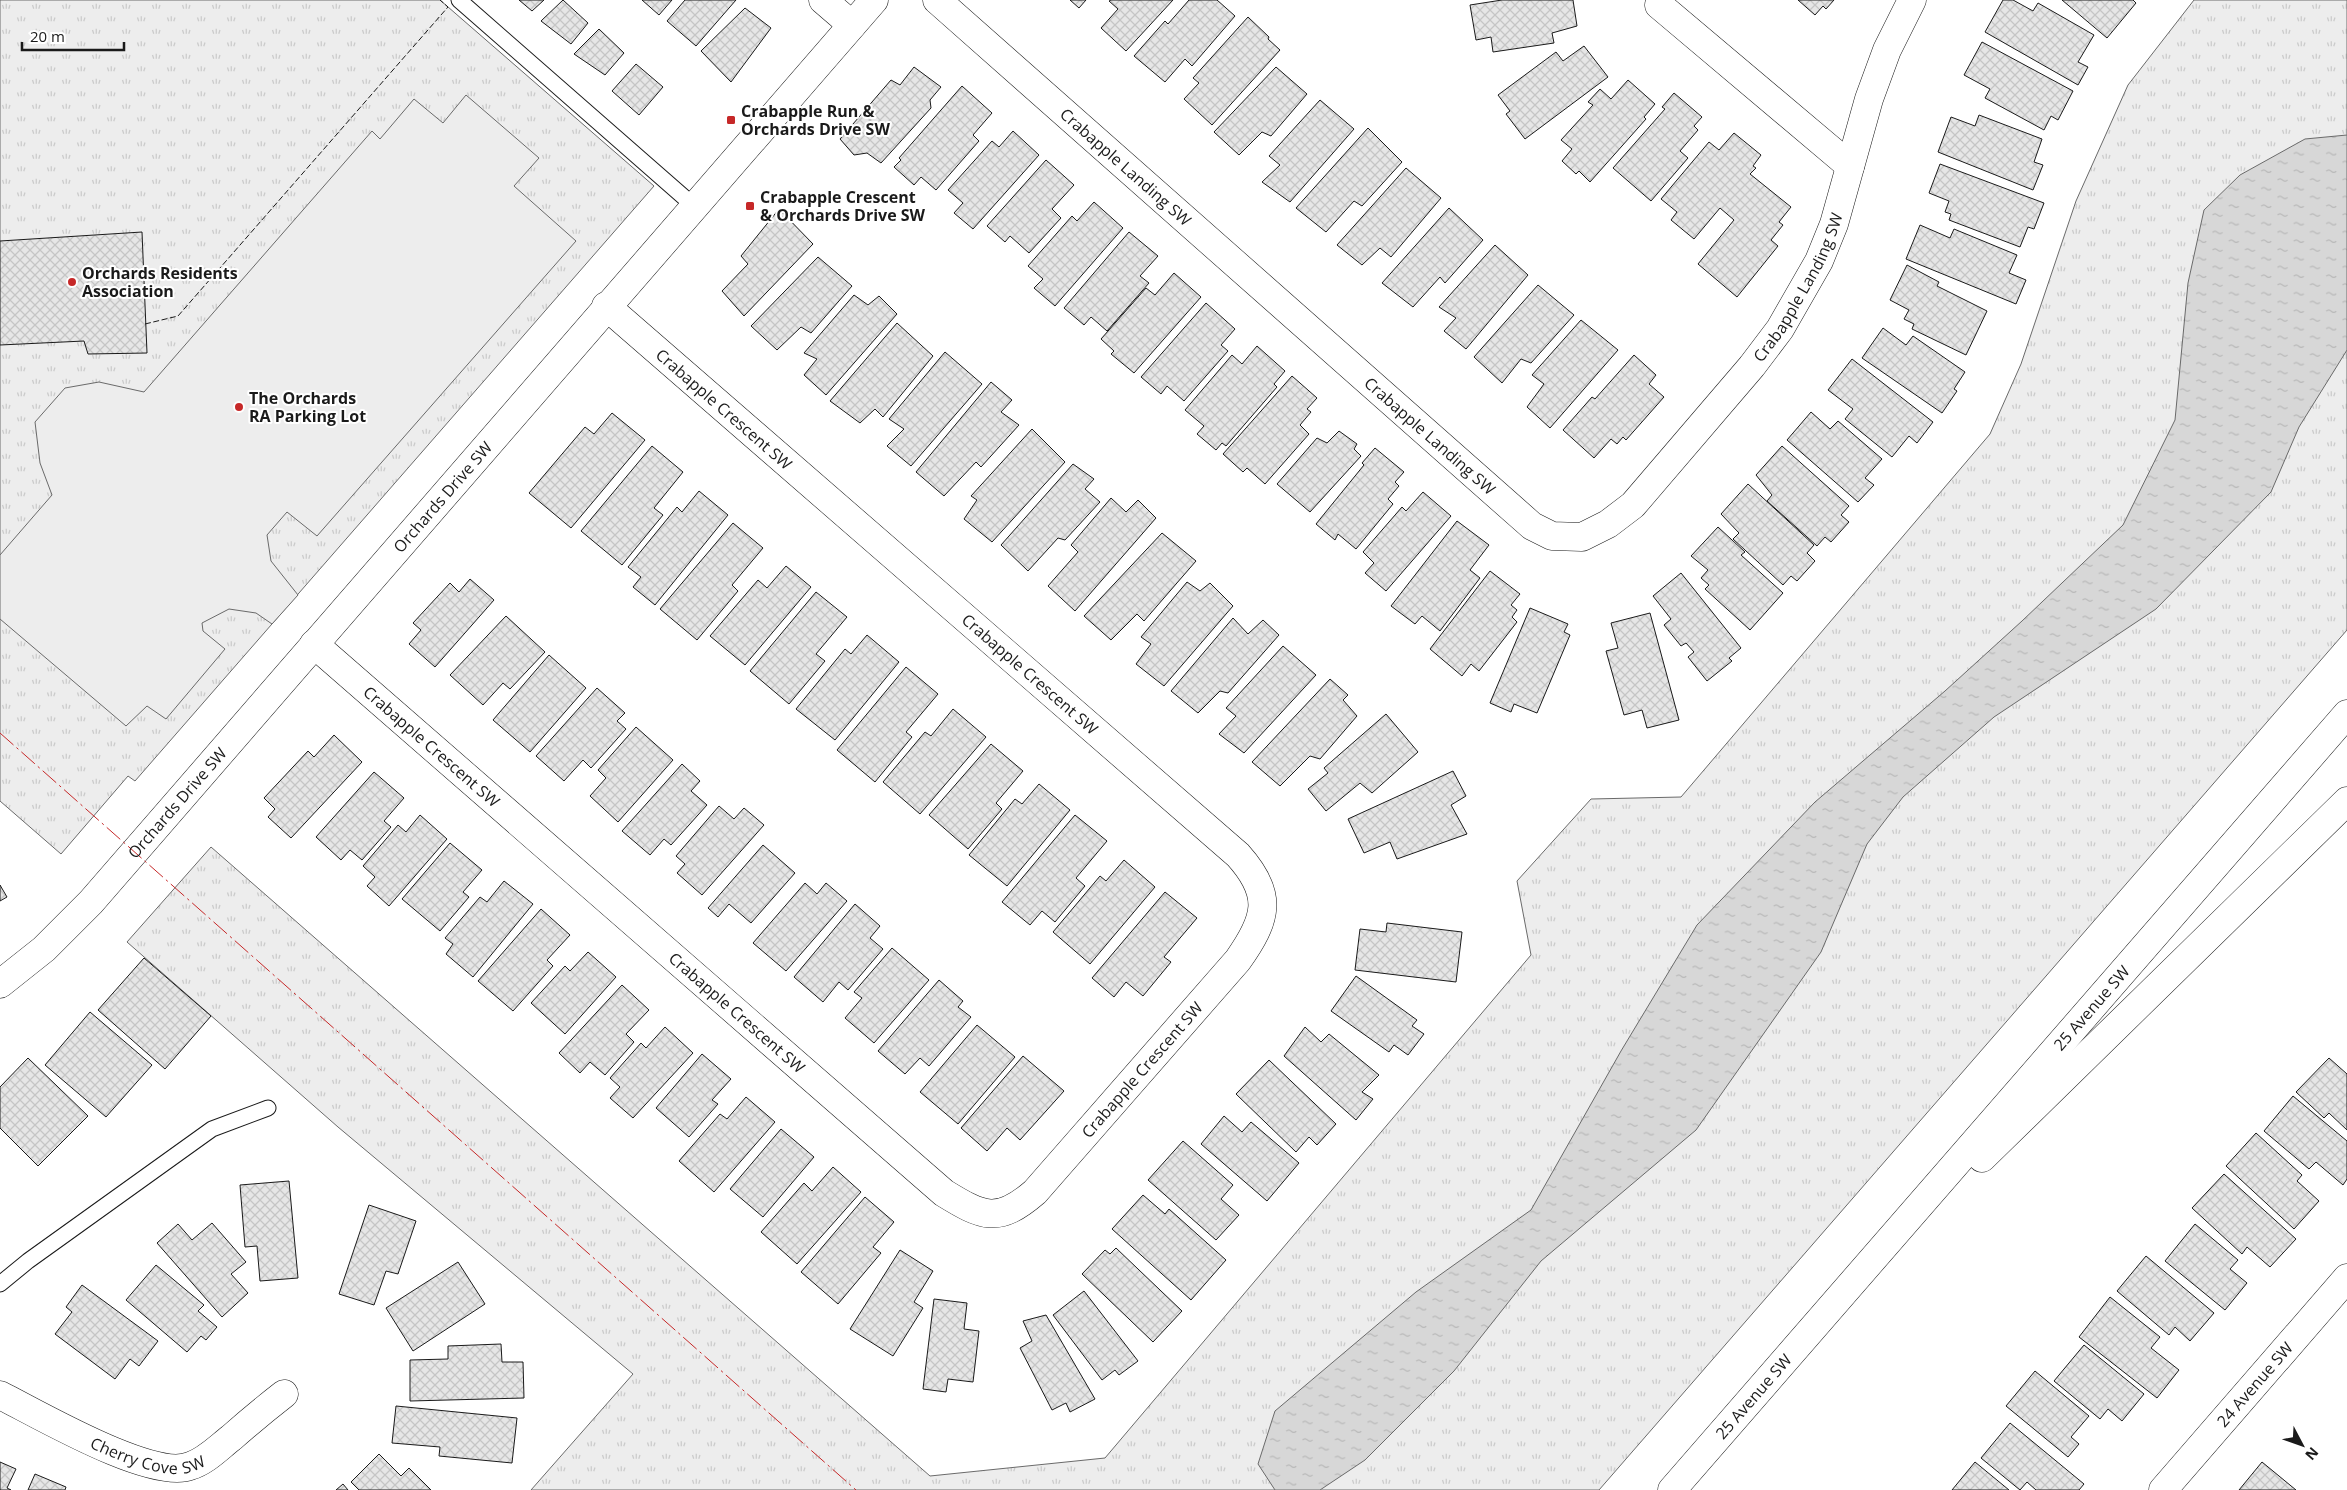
<svg xmlns="http://www.w3.org/2000/svg" width="2347" height="1490" viewBox="0 0 2347 1490" font-family="'Open Sans',sans-serif">
<style>
.park{fill:url(#park-tufts);stroke:#6a6a6a}
.pitch{fill:#ededed;stroke:#6a6a6a}
.water{fill:url(#water-ripples);stroke:#6a6a6a}
.building{fill:url(#building-cross-hatch);stroke:#1a1a1a}
.lines{fill:none;stroke-linecap:round;stroke-linejoin:round}
.service-casing{stroke:#1a1a1a;stroke-width:17}
.minor-casing{stroke:#1a1a1a;stroke-width:29}
.tertiary-casing{stroke:#1a1a1a;stroke-width:29}
.secondary-casing{stroke:#1a1a1a;stroke-width:29}
.service{stroke:#fff;stroke-width:15}
.minor{stroke:#fff;stroke-width:28}
.tertiary{stroke:#fff;stroke-width:28}
.secondary{stroke:#fff;stroke-width:28}
.fence{stroke:#1a1a1a;stroke-width:1;stroke-dasharray:6 2.5;stroke-linecap:butt}
.power{stroke:#c62828;stroke-width:1;stroke-dasharray:18 4 2.5 4;stroke-linecap:butt}
.poi-dot{fill:#c62828;stroke:#fff;stroke-width:2}
.labels{text-anchor:middle;stroke-width:4;stroke-linejoin:round;paint-order:stroke}
.poi-label{font-size:16px;font-weight:bold;fill:#1a1a1a;stroke:#fff;text-anchor:start}
.street-label{font-size:16px;fill:#1a1a1a;stroke:#fff}
</style>
<defs>
<pattern id="park-tufts" width="24" height="20" patternUnits="userSpaceOnUse" patternTransform="scale(1.25)"><rect width="24" height="20" fill="#ededed"/><path d="M3 7l-1-3M5 7V3M7 7l1-3M15 17l-1-3M17 17v-4M19 17l1-3" fill="none" stroke="#cbcbcb"/></pattern>
<pattern id="water-ripples" width="26" height="14" patternUnits="userSpaceOnUse" patternTransform="scale(1.25)"><rect width="26" height="14" fill="#d7d7d7"/><path d="M2 4q2-2 4 0t4 0M15 11q2-2 4 0t4 0" fill="none" stroke="#b8b8b8"/></pattern>
<pattern id="building-cross-hatch" width="8" height="8" patternUnits="userSpaceOnUse" patternTransform="scale(1.25)"><rect width="8" height="8" fill="#e6e6e6"/><path d="M0 0l8 8M0 8l8-8" fill="none" stroke="#c5c5c5"/></pattern>
</defs>
<rect width="100%" height="100%" fill="#fff"/>
<path class="park" d="M0,0H440L654,186L135,781L128,776L61,854L0,801Z
M2194,0H2347V630L1599,1490H531L633,1374L338,1127L127,942L211,847L930,1476L1105,1458L1531,955L1517,881L1591,799L1681,797L1990,434L2021,364L2076,201L2128,85Z"/>
<path class="pitch" d="M466,95L539,158L514,186L576,241L317,536L287,512L267,535L271,561L298,595L272,624L256,613L229,609L202,623L203,631L225,649L166,719L147,706L126,726L0,619V555L52,495L40,463L35,422L65,388L99,382L144,392L372,131L380,139L414,99L443,123Z"/>
<path class="water" d="M2347,135V350L2299,427L2271,492L2156,609L1994,717L1903,797L1867,844L1821,952L1696,1130L1541,1261L1454,1371L1365,1460L1320,1490H1275L1258,1464L1275,1411L1416,1292L1531,1210L1621,1051L1697,925L1815,802L1945,691L2022,621L2123,525L2175,420L2188,283L2204,210L2240,175L2305,139Z"/>
<path class="building" d="M519,0H544L532,11Z
M563,0L588,23L571,44L541,21Z
M642,0H672L659,15Z
M685,0H736L696,46L667,21Z
M1070,0H1086L1079,8Z
M1111,0H1173L1126,51L1101,28L1118,9L1109,1Z
M1189,0H1217L1235,16L1192,66L1185,59L1165,82L1134,56L1165,21L1168,24Z
M1502,0H1573L1577,26L1552,33L1554,43L1493,52L1491,37L1476,40L1470,5Z
M1798,0H1834L1826,9L1823,6L1815,15Z
M2003,0H2013L2033,11L2038,3L2094,35L2078,62L2088,67L2078,85L1985,32Z
M2062,0H2133L2136,3L2107,38Z
M745,8L771,28L731,82L701,51Z
M1248,17L1269,37L1268,39L1280,50L1212,125L1184,99L1199,83L1193,78Z
M599,29L624,53L605,75L574,54Z
M1982,42L2073,91L2058,120L2051,116L2044,130L1985,98L1990,89L1964,75Z
M1584,46L1608,77L1525,139L1506,114L1510,111L1498,95L1556,52L1563,61Z
M636,64L663,87L639,115L612,91Z
M914,67L941,87L930,100L931,108L881,163L867,153L854,155L840,139L891,80L900,85Z
M1276,67L1307,94L1271,136L1262,132L1239,155L1214,132Z
M1628,80L1655,104L1644,117L1646,119L1590,182L1579,171L1576,174L1562,161L1572,149L1561,140L1593,105L1588,102L1600,89L1611,99Z
M962,86L992,113L973,135L979,141L936,190L921,177L914,185L894,167L901,160L899,158Z
M1674,93L1702,117L1694,126L1698,130L1680,151L1688,158L1651,201L1613,168L1665,109L1662,107Z
M1320,100L1354,129L1290,202L1262,182L1280,165L1269,156Z
M1979,115L2042,139L2034,162L2043,165L2033,190L1938,152L1951,117L1975,126Z
M1368,128L1402,162L1362,206L1354,201L1326,232L1296,208Z
M1013,131L1039,155L973,229L954,213L963,203L948,190L992,141L999,147Z
M1734,133L1761,155L1753,166L1756,168L1750,174L1791,207L1779,222L1783,225L1771,240L1778,246L1737,297L1698,264L1734,220L1720,208L1694,239L1671,220L1677,212L1661,199L1709,142L1719,150Z
M1046,160L1074,185L1052,209L1061,218L1029,253L1010,236L1005,242L987,226Z
M1940,164L2044,203L2034,229L2028,227L2020,247L1949,220L1951,214L1945,212L1949,201L1929,193Z
M1406,168L1441,198L1391,257L1380,248L1362,265L1337,245Z
M1094,202L1123,228L1055,306L1034,288L1043,279L1028,266L1072,216L1077,221Z
M1449,208L1483,240L1445,283L1440,277L1413,307L1382,283Z
M779,209L813,244L744,316L722,291L748,264L741,256Z
M1920,225L1950,238L1954,229L2017,255L2009,273L2026,280L2016,304L1906,259Z
M142,232L147,353L88,354L84,341L0,345V241Z
M1129,232L1158,256L1140,276L1149,283L1107,331L1091,317L1084,325L1064,308Z
M1495,245L1528,275L1466,349L1444,331L1456,318L1439,307Z
M818,257L852,286L811,333L801,327L777,350L751,326Z
M1907,265L1939,282L1937,286L1987,311L1966,355L1912,329L1914,324L1904,319L1909,310L1890,300Z
M1174,273L1201,297L1134,373L1111,354L1114,351L1101,339L1146,288L1155,295Z
M1538,285L1574,315L1531,363L1521,359L1502,383L1474,357Z
M854,295L868,305L879,296L897,314L826,395L804,375L817,359L804,353Z
M1206,303L1235,329L1221,345L1228,351L1184,401L1167,386L1161,394L1141,377Z
M1581,320L1618,350L1550,428L1527,407L1544,384L1532,375Z
M897,323L933,356L883,417L875,409L860,423L830,401Z
M1883,328L1906,345L1913,336L1965,372L1954,389L1957,391L1942,413L1862,358Z
M1257,346L1285,371L1274,384L1277,387L1226,446L1222,443L1216,450L1197,434L1204,426L1185,410L1232,355L1242,364Z
M945,352L982,384L911,466L887,446L904,429L889,419Z
M1634,355L1656,375L1649,384L1664,397L1626,440L1623,437L1617,444L1611,439L1594,458L1563,430L1592,397L1595,399Z
M1852,359L1933,422L1917,443L1909,436L1892,457L1845,419L1853,409L1828,390Z
M1292,376L1317,398L1307,409L1311,412L1300,425L1309,434L1265,484L1247,468L1243,472L1223,454Z
M991,382L1012,400L1001,412L1019,425L981,467L976,462L944,496L916,472Z
M1811,412L1830,429L1838,421L1882,459L1865,478L1874,485L1858,502L1787,440Z
M612,413L645,440L571,528L529,493L585,427L594,434Z
M1032,429L1065,462L992,542L964,519L977,500L971,496Z
M1339,431L1357,444L1354,449L1361,456L1310,512L1277,484L1317,438L1327,443Z
M652,446L683,472L654,508L663,515L622,565L581,531Z
M1782,446L1849,506L1841,515L1849,522L1831,542L1825,537L1817,546L1767,501L1772,495L1756,475Z
M1375,448L1404,472L1395,482L1399,486L1388,499L1393,504L1356,549L1338,534L1335,540L1316,524L1364,465L1362,463Z
M1073,464L1094,479L1085,489L1100,502L1065,540L1058,538L1028,571L1001,545Z
M1748,484L1814,545L1807,553L1815,561L1797,581L1791,576L1783,585L1733,539L1739,533L1721,514Z
M699,491L728,515L655,605L633,587L641,577L628,567L677,507L682,512Z
M1423,492L1451,516L1386,591L1365,573L1374,563L1363,552L1402,507L1406,511Z
M1111,498L1126,512L1138,500L1156,518L1075,611L1048,586L1078,552L1071,545Z
M1457,521L1489,545L1470,570L1480,578L1440,631L1422,616L1415,624L1391,606Z
M733,523L763,548L732,585L738,591L697,640L660,609Z
M1718,527L1745,552L1741,555L1783,593L1750,630L1705,589L1709,585L1701,578L1708,570L1691,556Z
M1162,533L1196,561L1144,621L1137,614L1111,640L1084,616Z
M786,566L811,587L745,665L710,636L758,580L767,588Z
M1490,571L1520,594L1511,605L1517,610L1512,617L1517,622L1479,671L1471,664L1462,676L1430,649Z
M1681,573L1741,648L1729,658L1732,661L1707,681L1688,657L1694,652L1686,643L1681,646L1664,625L1671,619L1653,596Z
M470,579L494,600L435,667L409,644L421,630L413,623L450,583L459,592Z
M1187,582L1200,591L1210,583L1233,606L1164,686L1136,664L1151,644L1141,637Z
M816,592L847,617L816,654L825,661L789,704L750,671Z
M1530,608L1568,624L1564,632L1570,635L1537,713L1514,704L1511,712L1490,703Z
M1650,613L1679,720L1647,728L1642,710L1624,715L1606,651L1618,648L1611,623Z
M506,616L545,652L510,689L503,683L483,705L450,675Z
M1233,618L1248,634L1263,620L1279,635L1228,693L1220,691L1198,713L1171,691Z
M867,635L899,662L835,740L796,709L845,649L851,654Z
M1283,646L1316,675L1244,753L1219,734L1236,716L1226,708Z
M549,655L586,688L530,752L493,720Z
M906,667L938,694L906,732L912,737L875,782L837,750Z
M1330,679L1348,695L1343,700L1357,716L1320,759L1310,756L1280,786L1252,762Z
M597,688L625,713L617,721L626,729L591,768L583,760L564,781L536,756Z
M953,709L986,737L920,814L883,782L925,732L931,736Z
M1386,714L1418,752L1372,793L1360,783L1326,811L1308,789L1328,773L1324,768Z
M636,727L673,760L618,822L590,796L606,778L598,770Z
M334,735L362,762L291,838L268,817L275,809L264,798L308,751L314,757Z
M991,744L1023,771L996,803L1002,809L968,849L929,815Z
M682,764L700,781L691,791L707,805L671,845L664,839L650,855L622,831Z
M1453,771L1466,796L1451,805L1467,834L1397,859L1390,842L1364,853L1348,819Z
M374,772L404,798L384,821L391,827L362,860L350,850L341,860L316,837Z
M1039,784L1070,810L1007,886L969,855L1015,799L1022,804Z
M719,806L734,819L744,808L764,825L702,895L677,873L685,864L676,856Z
M420,815L447,839L389,906L367,886L375,877L363,866L398,825L406,832Z
M1075,815L1107,841L1076,878L1085,886L1055,922L1042,911L1030,925L1002,902Z
M450,843L482,870L463,892L469,897L440,931L402,899Z
M763,845L795,873L751,923L729,904L718,917L708,908Z
M1124,860L1155,887L1090,964L1053,932L1100,876L1106,881Z
M504,881L533,904L473,977L446,954L453,944L445,938L480,897L487,902Z
M805,883L817,894L826,883L847,901L786,971L753,943Z
M0,885L7,897L0,901Z
M1165,892L1197,918L1164,957L1171,962L1143,996L1126,982L1114,997L1092,978Z
M855,904L880,926L870,938L883,949L848,990L839,982L823,1002L794,977Z
M541,909L570,935L547,960L553,966L513,1011L478,981Z
M1387,923L1462,932L1456,982L1355,970L1360,929L1386,932Z
M892,948L929,980L874,1043L845,1018L862,998L854,992Z
M588,952L616,977L565,1034L531,1003L565,966L570,971Z
M144,958L211,1016L165,1069L98,1010Z
M1356,976L1417,1020L1412,1026L1424,1034L1408,1055L1394,1045L1389,1052L1331,1011Z
M939,980L963,1001L958,1007L971,1017L929,1066L920,1058L905,1074L878,1051Z
M622,985L649,1010L626,1034L634,1042L605,1075L590,1062L580,1073L559,1053Z
M90,1012L152,1065L106,1117L45,1065Z
M977,1025L1015,1057L958,1124L920,1092Z
M665,1027L693,1053L633,1118L610,1098L620,1087L610,1078L641,1043L646,1048Z
M1305,1027L1321,1042L1329,1034L1379,1075L1362,1092L1373,1099L1356,1120L1284,1056Z
M702,1054L731,1079L712,1100L718,1104L689,1137L656,1108Z
M1023,1056L1064,1091L1020,1140L1007,1128L987,1151L961,1128Z
M28,1058L88,1116L38,1166L0,1128V1087Z
M2329,1058L2347,1074V1130L2329,1113L2324,1118L2296,1092Z
M1269,1060L1336,1124L1317,1145L1309,1137L1296,1152L1236,1094Z
M2293,1096L2347,1141V1179L2343,1185L2316,1162L2309,1169L2264,1131Z
M746,1097L775,1122L714,1192L679,1161L720,1114L727,1119Z
M1224,1116L1242,1132L1251,1122L1299,1163L1267,1201L1201,1144Z
M781,1129L814,1157L763,1217L730,1189Z
M2256,1133L2302,1175L2297,1181L2319,1201L2294,1229L2226,1166Z
M1183,1141L1233,1185L1221,1199L1239,1215L1216,1240L1148,1180Z
M833,1167L861,1192L797,1264L761,1232L804,1183L812,1191Z
M2224,1174L2296,1239L2270,1267L2247,1247L2242,1254L2192,1208Z
M289,1181L298,1278L260,1281L257,1246L245,1247L240,1185Z
M1143,1195L1165,1214L1169,1209L1226,1260L1191,1300L1112,1229Z
M865,1197L894,1222L873,1247L881,1253L838,1304L801,1272Z
M369,1205L416,1221L398,1274L386,1271L374,1305L339,1294Z
M212,1223L246,1262L231,1274L248,1293L222,1317L157,1243L178,1224L192,1240Z
M2195,1224L2238,1260L2230,1269L2247,1283L2225,1310L2165,1261Z
M1116,1248L1182,1311L1153,1342L1082,1274L1105,1250L1110,1254Z
M900,1250L933,1271L914,1302L923,1308L893,1356L850,1329Z
M2146,1256L2214,1313L2190,1341L2175,1327L2169,1335L2117,1291Z
M458,1262L485,1304L413,1351L386,1308Z
M156,1265L204,1305L198,1311L217,1327L206,1340L201,1336L187,1352L126,1300Z
M82,1285L158,1341L139,1366L130,1359L115,1379L55,1334L72,1312L66,1307Z
M1084,1291L1138,1361L1119,1375L1115,1370L1102,1380L1053,1315Z
M2110,1297L2160,1337L2151,1348L2179,1370L2157,1398L2079,1337Z
M934,1299L967,1303L964,1329L979,1331L973,1382L948,1379L946,1392L923,1389Z
M1046,1315L1095,1399L1070,1412L1066,1403L1052,1410L1020,1348L1032,1341L1023,1321Z
M501,1344L502,1362H523L524,1398L410,1401V1360L448,1359V1346Z
M2084,1345L2144,1394L2122,1421L2108,1409L2100,1419L2054,1381Z
M2035,1371L2089,1416L2071,1437L2079,1444L2068,1457L2006,1406Z
M396,1406L517,1418L512,1463L439,1456L440,1447L392,1443Z
M2010,1423L2084,1484L2079,1490H2036L2027,1482L2020,1490L1981,1458Z
M379,1454L401,1476L409,1468L431,1490H359L351,1482Z
M0,1462L16,1469L7,1488L11,1490H0Z
M1975,1462L2009,1490H1952Z
M2262,1462L2296,1490H2239Z
M35,1474L66,1487L65,1490H28Z
M343,1484L348,1490H336Z"/>
<g class="lines">
<defs>
<path id="service" d="M459,0L694,206
M0,1284L28,1261L212,1129L268,1108"/>
<g id="minor">
<path d="M823,0L852,25"/>
<path id="s1" d="M937,0L1532,526L1552,536L1582,537L1608,524L1633,505L1752,366L1780,329L1819,261L1834,224L1869,99L1887,50L1912,0"/>
<path d="M1659,5L1850,166"/>
<path id="s2" d="M314,644L944,1193C983,1217 998,1224 1035,1192L1238,960C1267,919 1274,895 1238,855L606,306"/>
<path id="s3" d="M0,1395C38,1414 152,1481 190,1466C206,1461 218,1448 231,1438C248,1423 266,1408 284,1394"/>
<path id="s4" d="M2163,1490L2347,1278"/>
</g>
<g id="tertiary">
<path id="s5" d="M0,984L44,949L91,902L874,0"/>
</g>
<g id="secondary">
<path d="M1982,1158L2347,801"/>
<path id="s6" d="M1672,1490L2347,714"/>
</g>
</defs>
<use href="#service" class="service-casing"/>
<use href="#minor" class="minor-casing"/>
<use href="#tertiary" class="tertiary-casing"/>
<use href="#secondary" class="secondary-casing"/>
<use href="#service" class="service"/>
<use href="#minor" class="minor"/>
<use href="#tertiary" class="tertiary"/>
<use href="#secondary" class="secondary"/>
<path class="fence" d="M145,324L178,316L448,7L440,0"/>
<path class="power" d="M0,733L856,1490"/>
</g>
<g class="poi-dot">
<rect x="726" y="115" width="10" height="10" rx="2.5"/>
<rect x="745" y="201" width="10" height="10" rx="2.5"/>
<circle cx="72" cy="282" r="5"/>
<circle cx="239" cy="407" r="5"/>
</g>
<g class="labels">
<g class="poi-label">
<text x="741" y="117">Crabapple Run &amp;<tspan x="741" dy="18">Orchards Drive SW</tspan></text>
<text x="760" y="203">Crabapple Crescent<tspan x="760" dy="18">&amp; Orchards Drive SW</tspan></text>
<text x="82" y="279">Orchards Residents<tspan x="82" dy="18">Association</tspan></text>
<text x="249" y="404">The Orchards<tspan x="249" dy="18">RA Parking Lot</tspan></text>
</g>
<g class="street-label">
<text dy="6" stroke="none"><textPath href="#s1" startOffset="252">Crabapple Landing SW</textPath></text>
<text dy="6" stroke="none"><textPath href="#s1" startOffset="1182">Crabapple Landing SW</textPath></text>
<text transform="translate(724 409) rotate(41)" y="6">Crabapple Crescent SW</text>
<text dy="6" stroke="none"><textPath href="#s1" startOffset="658">Crabapple Landing SW</textPath></text>
<text dy="6" stroke="none"><textPath href="#s5" startOffset="659">Orchards Drive SW</textPath></text>
<text transform="translate(1030 674) rotate(41)" y="6">Crabapple Crescent SW</text>
<text dy="6" stroke="none"><textPath href="#s2" startOffset="156">Crabapple Crescent SW</textPath></text>
<text dy="6" stroke="none"><textPath href="#s5" startOffset="254">Orchards Drive SW</textPath></text>
<text dy="6" stroke="none"><textPath href="#s6" startOffset="639">25 Avenue SW</textPath></text>
<text dy="6" stroke="none"><textPath href="#s2" startOffset="561">Crabapple Crescent SW</textPath></text>
<text dy="6" stroke="none"><textPath href="#s2" startOffset="1100">Crabapple Crescent SW</textPath></text>
<text dy="6" stroke="none"><textPath href="#s4" startOffset="140">24 Avenue SW</textPath></text>
<text dy="6" stroke="none"><textPath href="#s6" startOffset="124">25 Avenue SW</textPath></text>
<text dy="6" stroke="none"><textPath href="#s3" startOffset="162">Cherry Cove SW</textPath></text>
</g>
</g>
<g transform="translate(2302 1445) rotate(131)" stroke="#ffffff" stroke-width="4" paint-order="stroke">
<path d="M0-4L9 19L0 12L-9 19Z" fill="#1a1a1a"/>
<text y="-8" font-size="14" font-weight="bold" text-anchor="middle" fill="#1a1a1a">N</text>
</g>
<path d="M22 42v8h102v-8" fill="none" stroke="#1a1a1a" stroke-width="2.5"/>
<text x="30" y="42" font-size="15" fill="#1a1a1a" stroke="#ffffff" stroke-width="4" paint-order="stroke">20 m</text>
</svg>
